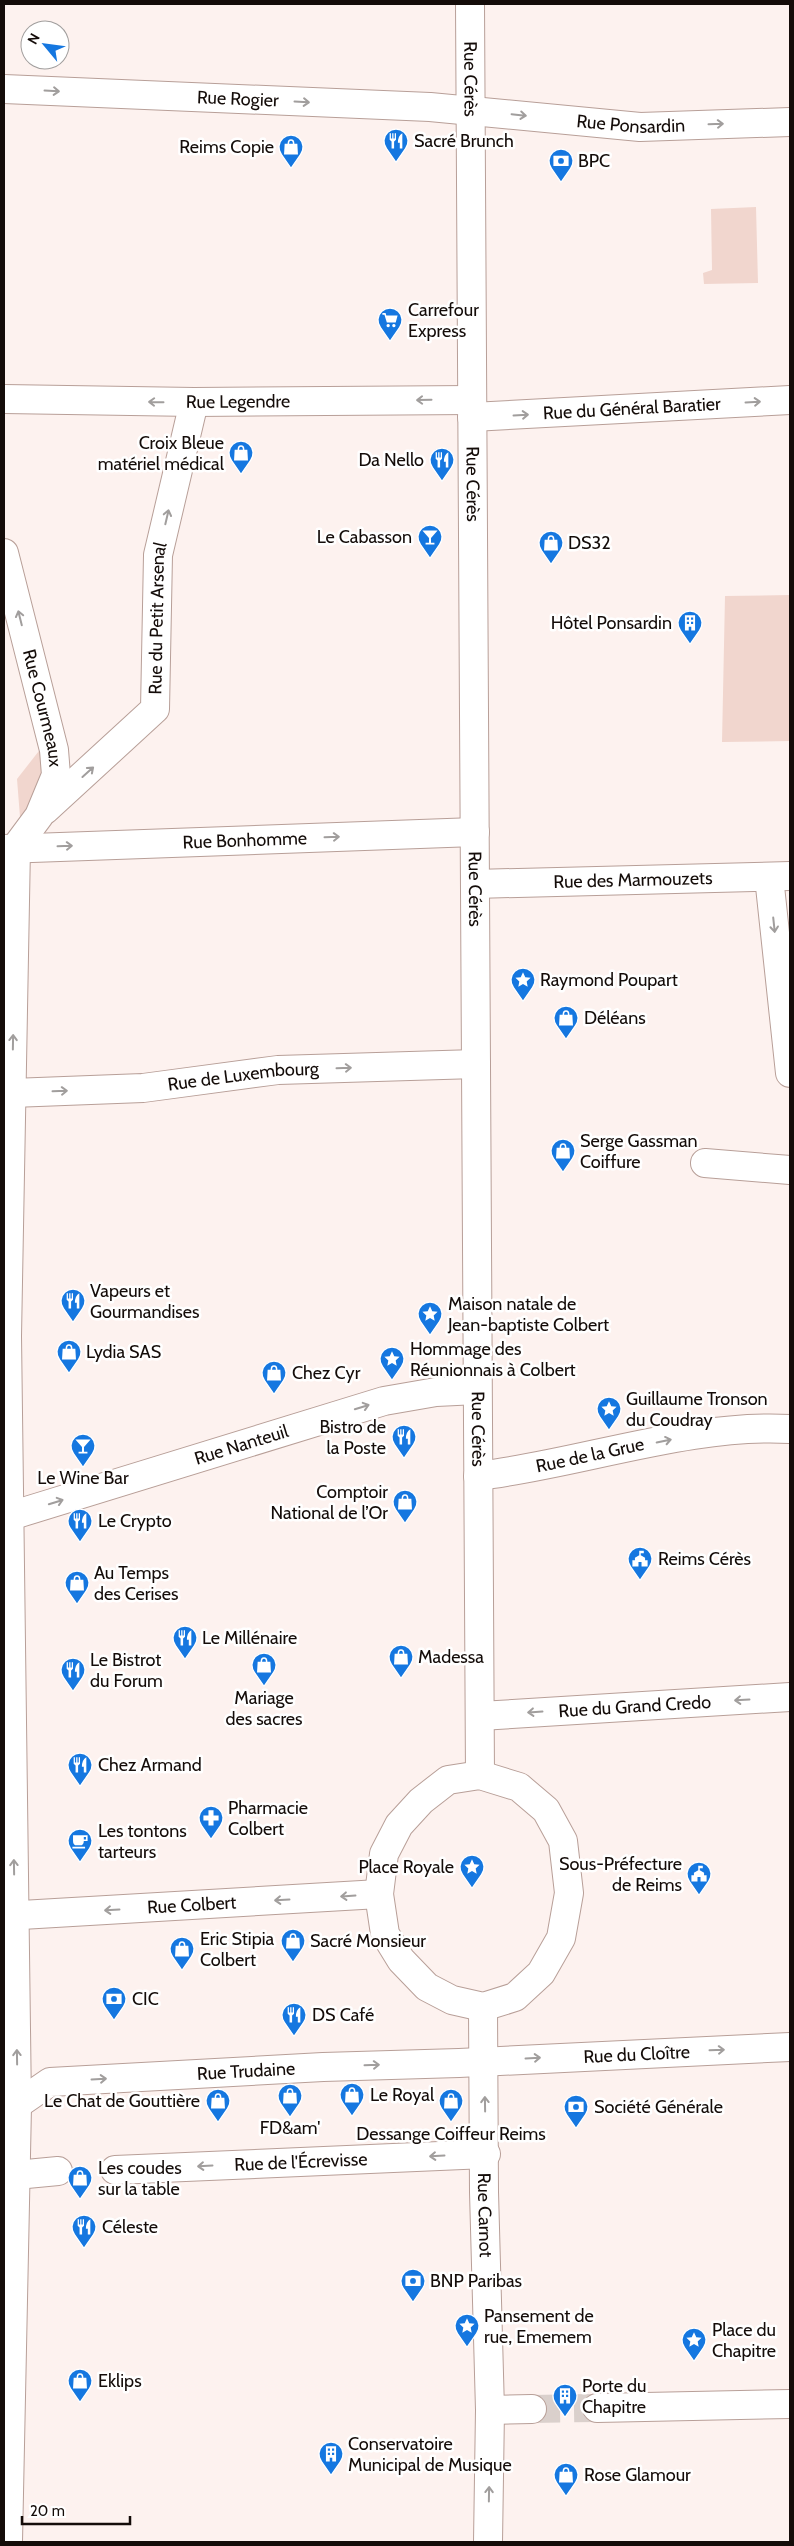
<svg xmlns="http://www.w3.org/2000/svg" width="794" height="2546" viewBox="0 0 794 2546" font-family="Cabin,sans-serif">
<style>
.green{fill:#f1d6ce}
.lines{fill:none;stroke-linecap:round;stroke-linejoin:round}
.minor-tunnel{stroke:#dad0cc;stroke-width:28;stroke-dasharray:28 14;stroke-linecap:butt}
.minor-casing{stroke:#b89f98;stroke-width:30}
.minor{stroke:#fff;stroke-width:28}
.oneway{stroke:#a19e9d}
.labels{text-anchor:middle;stroke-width:5;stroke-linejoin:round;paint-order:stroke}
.street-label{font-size:18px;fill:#140c09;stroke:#fff}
.poi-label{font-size:18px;fill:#140c09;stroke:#fff;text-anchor:start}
</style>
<rect width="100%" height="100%" fill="#fdf2ef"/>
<path class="green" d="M756,207L758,283L704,284L703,273L712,270L711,209Z
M790,595V741L722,742L725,596Z
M42,747C44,778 47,797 20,817L17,779Z"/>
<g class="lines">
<path class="minor-tunnel" d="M532,2409L597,2408"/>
<defs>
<g id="minor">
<path id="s1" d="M470,4L480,1775"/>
<path id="s2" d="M4,89L430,107L640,127L790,122"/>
<path id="s3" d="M4,399L194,402L472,400"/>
<path id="s4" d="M472,417L790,400"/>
<path id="s5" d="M4,553L54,750L56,775L39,816L16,847L7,1336L17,2106L8,2542"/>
<path id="s6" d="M45,810L155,709L158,555L194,402"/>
<path id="s7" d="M4,849L475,832"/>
<path d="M769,877L790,1073"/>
<path id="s8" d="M475,884L790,876"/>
<path id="s9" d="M12,1093L143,1088L278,1070L476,1064"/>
<path d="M705,1163L790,1170"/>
<path id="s10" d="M478,1476C579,1464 690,1423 790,1429"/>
<path id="s11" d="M10,1516L384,1401L436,1392L477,1390"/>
<path id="s12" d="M480,1716L790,1697"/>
<path d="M480,1775L519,1787L546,1810L563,1841L569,1893L561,1938L541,1973L515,1997L483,2007L452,2000L427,1987L401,1960L385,1934L379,1894L384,1854L399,1825L421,1801L448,1780Z"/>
<path id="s13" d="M4,1916L379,1894"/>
<path id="s14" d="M483,2007L484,2192L490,2410L488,2542"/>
<path id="s15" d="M5,2113L50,2082L323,2067L459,2063L790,2047"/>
<path id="s16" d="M115,2170L486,2154"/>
<path d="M16,2175L58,2171"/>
<path d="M597,2408L790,2404"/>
<path d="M490,2410L532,2409"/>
</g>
</defs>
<use href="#minor" class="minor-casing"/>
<use href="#minor" class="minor"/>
</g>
<defs><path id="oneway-shaft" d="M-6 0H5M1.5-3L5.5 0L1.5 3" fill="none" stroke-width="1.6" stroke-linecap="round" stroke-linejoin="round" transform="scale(1.25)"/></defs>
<g class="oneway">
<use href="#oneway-shaft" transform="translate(52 91) rotate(3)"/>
<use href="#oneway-shaft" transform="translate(302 102) rotate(3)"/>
<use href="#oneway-shaft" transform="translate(519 115) rotate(6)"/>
<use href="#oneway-shaft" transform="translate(716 124) rotate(-2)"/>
<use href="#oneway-shaft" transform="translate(424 400) rotate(179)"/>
<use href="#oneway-shaft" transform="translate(156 402) rotate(-179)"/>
<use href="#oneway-shaft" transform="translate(753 402) rotate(-3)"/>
<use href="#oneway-shaft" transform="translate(521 415) rotate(-3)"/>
<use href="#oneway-shaft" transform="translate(167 517) rotate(-77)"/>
<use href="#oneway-shaft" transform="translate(20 618) rotate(-104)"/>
<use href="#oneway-shaft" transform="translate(88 772) rotate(-42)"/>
<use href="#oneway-shaft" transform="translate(332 837) rotate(-2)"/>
<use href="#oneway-shaft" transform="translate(65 846) rotate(-2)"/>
<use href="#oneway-shaft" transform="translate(774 925) rotate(84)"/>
<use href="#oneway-shaft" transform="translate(13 1042) rotate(-89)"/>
<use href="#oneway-shaft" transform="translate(344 1068) rotate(-2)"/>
<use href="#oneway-shaft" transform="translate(60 1091) rotate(-2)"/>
<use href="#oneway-shaft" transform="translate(362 1407) rotate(-17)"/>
<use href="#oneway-shaft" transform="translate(664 1441) rotate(-12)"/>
<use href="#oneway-shaft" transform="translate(56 1502) rotate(-17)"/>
<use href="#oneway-shaft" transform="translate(742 1700) rotate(177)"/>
<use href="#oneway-shaft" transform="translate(535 1712) rotate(176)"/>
<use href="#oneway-shaft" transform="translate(14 1867) rotate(-91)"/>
<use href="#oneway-shaft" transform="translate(348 1896) rotate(176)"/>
<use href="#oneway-shaft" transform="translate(282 1900) rotate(177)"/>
<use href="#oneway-shaft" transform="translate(112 1910) rotate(177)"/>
<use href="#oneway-shaft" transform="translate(717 2050) rotate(-2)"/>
<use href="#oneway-shaft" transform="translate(17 2057) rotate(-91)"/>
<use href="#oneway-shaft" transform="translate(533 2058) rotate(-3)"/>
<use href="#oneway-shaft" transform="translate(372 2065) rotate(-2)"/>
<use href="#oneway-shaft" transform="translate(99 2079) rotate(-3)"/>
<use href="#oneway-shaft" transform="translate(485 2104) rotate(-91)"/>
<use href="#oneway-shaft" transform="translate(437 2156) rotate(177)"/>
<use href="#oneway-shaft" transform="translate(205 2166) rotate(177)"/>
<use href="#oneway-shaft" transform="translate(489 2494) rotate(-89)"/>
</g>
<defs>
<symbol id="restaurant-pin" viewBox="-11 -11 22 30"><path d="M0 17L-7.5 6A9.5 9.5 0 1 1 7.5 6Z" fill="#1577e0" stroke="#fff"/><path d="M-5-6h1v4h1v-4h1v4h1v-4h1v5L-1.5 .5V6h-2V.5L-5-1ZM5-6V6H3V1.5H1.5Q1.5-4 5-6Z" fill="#fff"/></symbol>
<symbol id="shop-pin" viewBox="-11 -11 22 30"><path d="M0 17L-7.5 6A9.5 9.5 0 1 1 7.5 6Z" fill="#1577e0" stroke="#fff"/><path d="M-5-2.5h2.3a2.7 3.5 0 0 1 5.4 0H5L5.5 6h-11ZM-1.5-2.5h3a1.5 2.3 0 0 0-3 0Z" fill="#fff"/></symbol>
<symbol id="bank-pin" viewBox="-11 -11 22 30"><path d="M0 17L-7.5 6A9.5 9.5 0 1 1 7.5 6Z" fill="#1577e0" stroke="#fff"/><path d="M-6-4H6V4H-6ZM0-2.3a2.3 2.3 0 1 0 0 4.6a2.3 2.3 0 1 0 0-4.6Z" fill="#fff"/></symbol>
<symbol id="supermarket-pin" viewBox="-11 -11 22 30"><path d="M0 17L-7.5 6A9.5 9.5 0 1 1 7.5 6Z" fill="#1577e0" stroke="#fff"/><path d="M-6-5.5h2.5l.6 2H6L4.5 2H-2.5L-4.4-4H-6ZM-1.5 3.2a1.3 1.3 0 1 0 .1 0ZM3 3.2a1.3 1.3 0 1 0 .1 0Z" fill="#fff"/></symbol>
<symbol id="bar-pin" viewBox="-11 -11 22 30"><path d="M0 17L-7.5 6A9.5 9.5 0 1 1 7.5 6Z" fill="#1577e0" stroke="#fff"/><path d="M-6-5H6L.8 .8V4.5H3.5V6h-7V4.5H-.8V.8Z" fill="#fff"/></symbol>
<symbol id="building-pin" viewBox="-11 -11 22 30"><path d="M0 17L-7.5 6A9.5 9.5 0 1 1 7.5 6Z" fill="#1577e0" stroke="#fff"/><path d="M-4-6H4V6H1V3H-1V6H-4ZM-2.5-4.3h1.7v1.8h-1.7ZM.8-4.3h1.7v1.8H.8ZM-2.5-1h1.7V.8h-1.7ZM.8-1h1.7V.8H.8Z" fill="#fff"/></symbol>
<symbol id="sight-pin" viewBox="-11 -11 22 30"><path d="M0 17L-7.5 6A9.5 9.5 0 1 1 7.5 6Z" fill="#1577e0" stroke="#fff"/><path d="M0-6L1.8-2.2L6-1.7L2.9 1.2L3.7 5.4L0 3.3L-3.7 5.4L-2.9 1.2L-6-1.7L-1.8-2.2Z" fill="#fff"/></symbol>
<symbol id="civic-pin" viewBox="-11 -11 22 30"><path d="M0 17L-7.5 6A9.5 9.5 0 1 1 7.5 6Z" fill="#1577e0" stroke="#fff"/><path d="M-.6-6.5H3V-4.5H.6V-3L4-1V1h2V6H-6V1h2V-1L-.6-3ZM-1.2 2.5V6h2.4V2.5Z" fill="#fff"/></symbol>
<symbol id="pharmacy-pin" viewBox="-11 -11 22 30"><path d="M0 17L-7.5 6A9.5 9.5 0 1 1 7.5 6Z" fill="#1577e0" stroke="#fff"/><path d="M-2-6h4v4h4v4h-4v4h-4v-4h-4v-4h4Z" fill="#fff"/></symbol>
<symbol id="cafe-pin" viewBox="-11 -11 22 30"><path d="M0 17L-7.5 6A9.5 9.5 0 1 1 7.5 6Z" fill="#1577e0" stroke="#fff"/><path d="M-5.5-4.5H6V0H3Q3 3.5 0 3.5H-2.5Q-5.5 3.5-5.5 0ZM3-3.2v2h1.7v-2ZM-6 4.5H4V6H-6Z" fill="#fff"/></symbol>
</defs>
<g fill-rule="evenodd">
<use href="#restaurant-pin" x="382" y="127" width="28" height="38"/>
<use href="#shop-pin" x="277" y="133" width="28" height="38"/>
<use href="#bank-pin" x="547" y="147" width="28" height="38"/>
<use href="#supermarket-pin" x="376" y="306" width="28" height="38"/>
<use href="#shop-pin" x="227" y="439" width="28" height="38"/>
<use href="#restaurant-pin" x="428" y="446" width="28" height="38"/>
<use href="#bar-pin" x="416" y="523" width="28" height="38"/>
<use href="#shop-pin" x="537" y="529" width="28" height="38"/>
<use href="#building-pin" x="676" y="609" width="28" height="38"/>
<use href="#sight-pin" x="509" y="966" width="28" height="38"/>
<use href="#shop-pin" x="552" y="1004" width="28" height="38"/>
<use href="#shop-pin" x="549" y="1137" width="28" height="38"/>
<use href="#restaurant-pin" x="59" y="1287" width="28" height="38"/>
<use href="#sight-pin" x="416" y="1300" width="28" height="38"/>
<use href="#shop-pin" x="55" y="1338" width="28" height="38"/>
<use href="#sight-pin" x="378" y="1345" width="28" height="38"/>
<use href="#shop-pin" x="260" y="1359" width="28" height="38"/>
<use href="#sight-pin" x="595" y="1395" width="28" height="38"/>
<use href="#restaurant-pin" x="390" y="1423" width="28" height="38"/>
<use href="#bar-pin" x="69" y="1432" width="28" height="38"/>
<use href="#shop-pin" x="391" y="1488" width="28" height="38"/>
<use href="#restaurant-pin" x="66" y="1507" width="28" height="38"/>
<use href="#civic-pin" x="626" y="1545" width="28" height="38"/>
<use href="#shop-pin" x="63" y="1569" width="28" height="38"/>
<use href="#restaurant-pin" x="171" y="1624" width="28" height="38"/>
<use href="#shop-pin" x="387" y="1643" width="28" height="38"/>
<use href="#shop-pin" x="250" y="1651" width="28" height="38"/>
<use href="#restaurant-pin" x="59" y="1656" width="28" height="38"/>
<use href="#restaurant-pin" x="66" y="1751" width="28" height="38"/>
<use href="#pharmacy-pin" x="197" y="1804" width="28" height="38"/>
<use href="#cafe-pin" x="66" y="1827" width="28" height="38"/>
<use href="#sight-pin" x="458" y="1853" width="28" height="38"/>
<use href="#civic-pin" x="685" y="1860" width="28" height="38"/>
<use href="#shop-pin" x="279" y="1927" width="28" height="38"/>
<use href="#shop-pin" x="168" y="1935" width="28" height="38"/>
<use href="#bank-pin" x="100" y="1985" width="28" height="38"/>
<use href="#restaurant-pin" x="280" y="2001" width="28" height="38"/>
<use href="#shop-pin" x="338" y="2081" width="28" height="38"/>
<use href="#shop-pin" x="276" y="2082" width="28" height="38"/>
<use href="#shop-pin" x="204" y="2087" width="28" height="38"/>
<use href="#shop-pin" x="437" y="2087" width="28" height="38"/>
<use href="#bank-pin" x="562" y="2093" width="28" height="38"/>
<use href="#shop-pin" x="66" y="2164" width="28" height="38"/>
<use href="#restaurant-pin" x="70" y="2213" width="28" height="38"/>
<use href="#bank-pin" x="399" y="2267" width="28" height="38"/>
<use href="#sight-pin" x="453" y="2312" width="28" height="38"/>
<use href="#sight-pin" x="680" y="2326" width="28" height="38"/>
<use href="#shop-pin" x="66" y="2367" width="28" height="38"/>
<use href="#building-pin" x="551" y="2382" width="28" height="38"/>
<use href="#building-pin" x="317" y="2440" width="28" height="38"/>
<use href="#shop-pin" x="552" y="2461" width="28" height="38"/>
</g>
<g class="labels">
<g class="street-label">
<text dy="6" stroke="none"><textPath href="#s1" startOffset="75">Rue Cérès</textPath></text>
<text dy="6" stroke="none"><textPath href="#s2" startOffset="234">Rue Rogier</textPath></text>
<text dy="6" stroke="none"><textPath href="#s2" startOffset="628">Rue Ponsardin</textPath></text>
<text dy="6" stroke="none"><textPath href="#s3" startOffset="234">Rue Legendre</textPath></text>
<text dy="6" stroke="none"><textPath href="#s4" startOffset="160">Rue du Général Baratier</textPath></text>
<text dy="6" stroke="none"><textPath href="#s1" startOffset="480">Rue Cérès</textPath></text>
<text dy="6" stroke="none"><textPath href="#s6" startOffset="240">Rue du Petit Arsenal</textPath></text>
<text dy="6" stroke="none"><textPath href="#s5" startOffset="160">Rue Courmeaux</textPath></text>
<text dy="6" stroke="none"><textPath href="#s7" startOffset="241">Rue Bonhomme</textPath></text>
<text dy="6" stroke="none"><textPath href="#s8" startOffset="158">Rue des Marmouzets</textPath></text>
<text dy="6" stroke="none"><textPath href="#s1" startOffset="885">Rue Cérès</textPath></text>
<text dy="6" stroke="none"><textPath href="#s9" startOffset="232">Rue de Luxembourg</textPath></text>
<text dy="6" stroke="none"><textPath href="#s1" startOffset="1425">Rue Cérès</textPath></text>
<text dy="6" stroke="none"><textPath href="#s11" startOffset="242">Rue Nanteuil</textPath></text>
<text dy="6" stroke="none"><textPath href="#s10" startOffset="114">Rue de la Grue</textPath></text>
<text dy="6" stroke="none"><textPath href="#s12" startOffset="155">Rue du Grand Credo</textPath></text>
<text dy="6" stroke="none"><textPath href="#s13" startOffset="188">Rue Colbert</textPath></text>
<text dy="6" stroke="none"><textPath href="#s15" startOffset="642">Rue du Cloître</textPath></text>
<text dy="6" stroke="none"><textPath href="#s15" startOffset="251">Rue Trudaine</textPath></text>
<text dy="6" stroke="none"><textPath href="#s16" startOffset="186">Rue de l'Écrevisse</textPath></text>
<text dy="6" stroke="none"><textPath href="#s14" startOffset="208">Rue Carnot</textPath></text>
</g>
<g class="poi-label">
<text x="414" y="147">Sacré Brunch</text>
<text x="274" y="153" text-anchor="end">Reims Copie</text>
<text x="578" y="167">BPC</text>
<text x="408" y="316">Carrefour<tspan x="408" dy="21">Express</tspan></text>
<text x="224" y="449" text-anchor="end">Croix Bleue<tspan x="224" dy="21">matériel médical</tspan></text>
<text x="424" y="466" text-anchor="end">Da Nello</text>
<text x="412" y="543" text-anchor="end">Le Cabasson</text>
<text x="568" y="549">DS32</text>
<text x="672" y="629" text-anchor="end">Hôtel Ponsardin</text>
<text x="540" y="986">Raymond Poupart</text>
<text x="584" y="1024">Déléans</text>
<text x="580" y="1147">Serge Gassman<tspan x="580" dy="21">Coiffure</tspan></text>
<text x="90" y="1297">Vapeurs et<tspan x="90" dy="21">Gourmandises</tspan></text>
<text x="448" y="1310">Maison natale de<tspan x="448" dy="21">Jean-baptiste Colbert</tspan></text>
<text x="410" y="1355">Hommage des<tspan x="410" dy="21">Réunionnais à Colbert</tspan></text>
<text x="86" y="1358">Lydia SAS</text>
<text x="292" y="1379">Chez Cyr</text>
<text x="626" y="1405">Guillaume Tronson<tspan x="626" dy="21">du Coudray</tspan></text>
<text x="386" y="1433" text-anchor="end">Bistro de<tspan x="386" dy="21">la Poste</tspan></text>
<text x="83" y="1484" text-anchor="middle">Le Wine Bar</text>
<text x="388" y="1498" text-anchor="end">Comptoir<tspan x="388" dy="21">National de l’Or</tspan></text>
<text x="98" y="1527">Le Crypto</text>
<text x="658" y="1565">Reims Cérès</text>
<text x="94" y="1579">Au Temps<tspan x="94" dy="21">des Cerises</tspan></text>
<text x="202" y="1644">Le Millénaire</text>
<text x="418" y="1663">Madessa</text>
<text x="90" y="1666">Le Bistrot<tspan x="90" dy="21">du Forum</tspan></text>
<text x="264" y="1704" text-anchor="middle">Mariage<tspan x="264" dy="21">des sacres</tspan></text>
<text x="98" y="1771">Chez Armand</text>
<text x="228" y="1814">Pharmacie<tspan x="228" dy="21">Colbert</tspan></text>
<text x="98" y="1837">Les tontons<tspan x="98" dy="21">tarteurs</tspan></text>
<text x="682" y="1870" text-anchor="end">Sous-Préfecture<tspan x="682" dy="21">de Reims</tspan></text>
<text x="454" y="1873" text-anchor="end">Place Royale</text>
<text x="200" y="1945">Eric Stipia<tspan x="200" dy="21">Colbert</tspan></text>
<text x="310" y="1947">Sacré Monsieur</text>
<text x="132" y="2005">CIC</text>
<text x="312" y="2021">DS Café</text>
<text x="370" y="2101">Le Royal</text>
<text x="200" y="2107" text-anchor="end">Le Chat de Gouttière</text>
<text x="594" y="2113">Société Générale</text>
<text x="290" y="2134" text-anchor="middle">FD&amp;am'</text>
<text x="451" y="2140" text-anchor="middle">Dessange Coiffeur Reims</text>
<text x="98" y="2174">Les coudes<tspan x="98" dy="21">sur la table</tspan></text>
<text x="102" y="2233">Céleste</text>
<text x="430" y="2287">BNP Paribas</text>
<text x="484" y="2322">Pansement de<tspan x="484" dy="21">rue, Ememem</tspan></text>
<text x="712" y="2336">Place du<tspan x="712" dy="21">Chapitre</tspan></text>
<text x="98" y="2387">Eklips</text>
<text x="582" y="2392">Porte du<tspan x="582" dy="21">Chapitre</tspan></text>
<text x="348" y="2450">Conservatoire<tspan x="348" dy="21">Municipal de Musique</tspan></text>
<text x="584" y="2481">Rose Glamour</text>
</g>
</g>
<rect width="794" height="2546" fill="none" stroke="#140c09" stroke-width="10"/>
<g transform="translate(45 45) rotate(299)"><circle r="24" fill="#ffffff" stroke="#a19e9d"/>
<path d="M0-4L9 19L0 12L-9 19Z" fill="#1577e0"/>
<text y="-8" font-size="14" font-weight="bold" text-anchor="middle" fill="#140c09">N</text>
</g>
<path d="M22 2516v8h108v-8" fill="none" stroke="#140c09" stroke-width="2.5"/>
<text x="30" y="2516" font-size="15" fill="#140c09" stroke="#ffffff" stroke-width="4" paint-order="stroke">20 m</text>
</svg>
